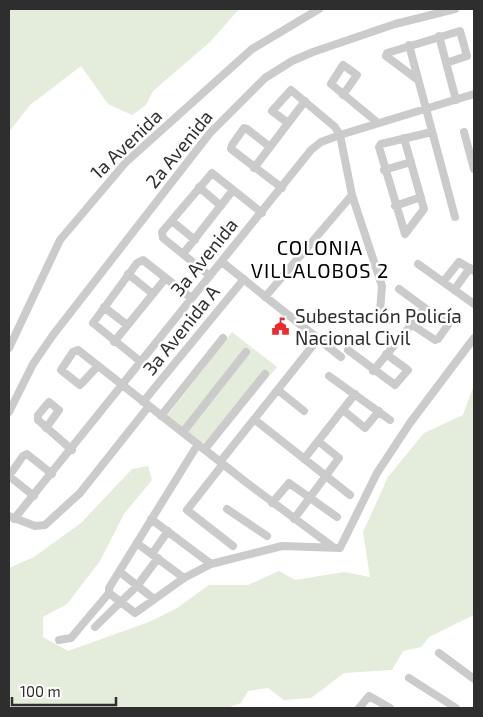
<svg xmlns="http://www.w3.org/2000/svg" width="483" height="717" viewBox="0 0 483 717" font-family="'Exo 2',sans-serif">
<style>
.green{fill:#e4ecdb}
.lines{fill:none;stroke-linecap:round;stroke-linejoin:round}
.minor{stroke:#cbcbcb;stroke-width:8}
.labels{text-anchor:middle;stroke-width:5;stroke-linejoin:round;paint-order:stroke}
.street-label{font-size:19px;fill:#2e2e2e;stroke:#fff}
.poi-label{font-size:19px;fill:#2e2e2e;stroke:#fff;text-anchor:start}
.neighbourhood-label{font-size:20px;letter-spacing:1px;fill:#000;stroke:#fff}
</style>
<rect width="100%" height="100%" fill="#fff"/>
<path class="green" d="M9,9H239L210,42L153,91L146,105L132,115L108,104L81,66L30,105L9,132Z
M232,332L277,367L210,448L167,416Z
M474,385V615L429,637L421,647L403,651L392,670L344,673L311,698L284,700L268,688L248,691L241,703L227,708H9V568L34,557L81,523L132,469L148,466L152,480L124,514L100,561L67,604L43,617V637L68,651L149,622L177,608L209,585H248L279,571L295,580L344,572L370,577L363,532L388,477L424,433L463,415Z"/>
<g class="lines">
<path class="minor" d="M439,36L456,100
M409,45L455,217
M418,80L386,56L387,53L460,31L467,56L446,63
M343,95L357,75L343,65L331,84L378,123
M288,123L272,111L291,90L335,127L340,135L352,195L382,286L380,311
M464,132L474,169
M404,138L424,209L405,234L379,147L381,144L432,132
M270,147L247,129L244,128L232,145L231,149L282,188
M254,168L305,101
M384,170L411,162
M199,187L221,206
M395,206L421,197
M172,221L195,240
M183,254L233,190
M222,262L341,357
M418,264L474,304
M128,274L153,294
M210,276L163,238L162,232L212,173L262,213
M443,282L459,262L474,271
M399,289L448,325L438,339L435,340L411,324
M454,290L470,268
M265,297L352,195
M104,307L127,325
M114,342L165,279
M9,348L60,240L126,162L252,49L319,9
M348,350L395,385L408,370L386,354
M141,362L93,323L137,263L143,260L191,298
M98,366L80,385L61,370L73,352L78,350L247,483L333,547
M373,371L425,308
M329,376L390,420
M278,390L304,411
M143,402L244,279
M343,410L365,428L379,411
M9,412L33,364L53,335L210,133L265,78L292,61L313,52L395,24L455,9
M161,416L223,338
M255,420L350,495
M46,428L59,410L49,402L38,415V420L72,450
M183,432L246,352
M205,449L265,374
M304,459L355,394
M220,462L318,339
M223,464L187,510L233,546
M34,496L9,476L23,456L27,454L52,474
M272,503L289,483L337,517
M227,509L267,536
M9,516L35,526L45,525L80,493L149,406
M14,519L311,150L321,142L340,135L474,94
M151,519L211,564
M294,519L339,458L318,441
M138,544L184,578
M152,554L168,531
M120,572L154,599
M109,593L135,613L184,578L211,564L282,546L340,548L377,473L410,423L474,338
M95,627L137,586L158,558
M59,640L71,638L109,593V588L198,444
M439,653L474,679
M409,678L456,708
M359,708L369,696L390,708"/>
</g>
<defs>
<symbol id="civic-bare" viewBox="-9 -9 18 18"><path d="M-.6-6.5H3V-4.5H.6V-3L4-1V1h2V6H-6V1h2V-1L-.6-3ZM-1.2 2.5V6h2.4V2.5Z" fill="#ec2a2e" stroke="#fff" stroke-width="2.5" paint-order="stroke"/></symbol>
</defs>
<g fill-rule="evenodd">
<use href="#civic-bare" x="268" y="314" width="25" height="25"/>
</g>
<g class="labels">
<g class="street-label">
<text transform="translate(126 144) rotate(-44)" y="7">1a Avenida</text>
<text transform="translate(179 149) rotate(-51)" y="7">2a Avenida</text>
<text transform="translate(204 257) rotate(-51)" y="7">3a Avenida</text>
<text transform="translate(181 330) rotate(-51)" y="7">3a Avenida A</text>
</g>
<g class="poi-label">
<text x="295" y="323">Subestación Policía<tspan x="295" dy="22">Nacional Civil</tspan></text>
</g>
<g class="neighbourhood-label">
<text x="320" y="255">COLONIA<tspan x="320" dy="23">VILLALOBOS 2</tspan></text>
</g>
</g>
<rect width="483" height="717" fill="none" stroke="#2e2e2e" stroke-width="20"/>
<path d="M12 697v8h104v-8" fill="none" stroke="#2e2e2e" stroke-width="2.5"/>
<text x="20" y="697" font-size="15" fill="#2e2e2e" stroke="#ffffff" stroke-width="4" paint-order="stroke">100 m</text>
</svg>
